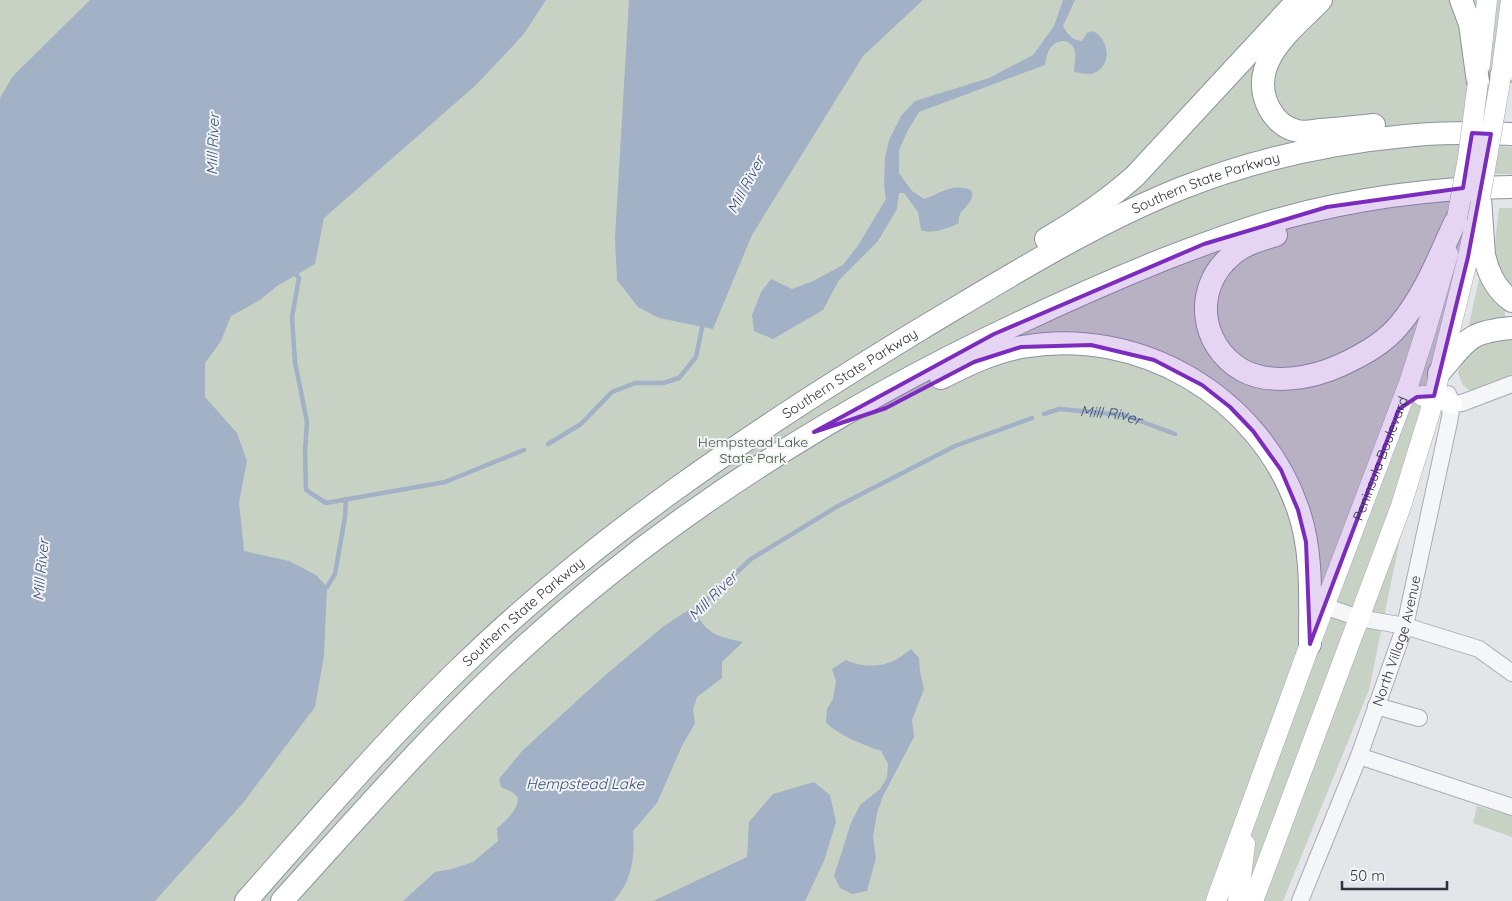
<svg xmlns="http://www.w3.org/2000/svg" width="1512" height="901" viewBox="0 0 1512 901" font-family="Quicksand,sans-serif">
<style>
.green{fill:#c7d2c5}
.water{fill:#a2b1c5}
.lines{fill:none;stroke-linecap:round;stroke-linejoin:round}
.stream{stroke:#a2b1c5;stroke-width:4.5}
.minor-casing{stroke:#a8acb3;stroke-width:18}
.major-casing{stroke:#a3a9b4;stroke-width:21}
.highway-casing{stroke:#8c929e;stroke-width:24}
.minor{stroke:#f5f6f8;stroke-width:16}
.major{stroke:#fff;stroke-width:20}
.highway{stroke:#fff;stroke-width:22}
.major-bridge-casing{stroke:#a3a9b4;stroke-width:21;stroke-linecap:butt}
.major-bridge{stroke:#fff;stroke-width:20}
.marked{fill:#7b2cbf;fill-opacity:0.2;stroke:#7b2cbf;stroke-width:4;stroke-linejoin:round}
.labels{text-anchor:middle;stroke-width:4;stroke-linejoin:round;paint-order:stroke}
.street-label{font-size:14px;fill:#2c323f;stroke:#f2f4f7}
.park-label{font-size:14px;fill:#40593b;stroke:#f2f4f7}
.water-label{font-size:15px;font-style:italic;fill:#3b506f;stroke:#f2f4f7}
</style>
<rect width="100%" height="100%" fill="#e3e5e9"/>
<path class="green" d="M0,0H1507L1481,145L1512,147V174H1475L1369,690L1283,901H0Z
M1499,208H1512V292L1505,288L1494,252Z
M1480,275L1512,310L1505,311V320L1476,328L1469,324Z
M1512,335V380L1470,391L1462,384L1458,372L1465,353L1482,339Z
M1477,806L1512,816V837L1473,823Z"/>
<path class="water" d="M90,0H546L523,35L476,85L324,218L315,264L277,286L260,300L231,316L221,341L205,363V397L237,433L247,461L239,502L244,551L289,561L316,575L327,587L324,656L315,707L243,803L155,901H0V98L13,76Z
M629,0H923L863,56L752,235L713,329L659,318L638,307L617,280L615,238Z
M1063,0H1075L1063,26C1068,35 1072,40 1082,41L1087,33L1093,31C1109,39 1113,65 1094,73C1088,75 1080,73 1074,72C1074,66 1076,57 1075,52C1072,39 1059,38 1051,47C1047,51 1046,60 1045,65L919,112L908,130L899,150V173L912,191L924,199C943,193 950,183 971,190C977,205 956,208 959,223C949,228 931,235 921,230L918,212L904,193H899L897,209L878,241L839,280L823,310L773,339L754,331L752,315L761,292L771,279L792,289L813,281L843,265L859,244L886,199L884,186L885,158L889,140L901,116L915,101L989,78L1033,55L1054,26Z
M690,609L695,610C705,634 719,637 743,642L722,662V678L697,697L693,709L695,723L682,746L657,803L633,831C635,858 632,880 614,901H403L435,872L452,869L473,862L498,841L497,828C506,820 518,811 518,798L514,793L501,787L499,779L523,750L603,677L664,626Z
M911,649L919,658L920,672L924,689L912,720L914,737L883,796L877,813L873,837L876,858L867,891L852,894L840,888L834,876L851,823L860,805L880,789L887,778L888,764L881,751C864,745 837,735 826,722L827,709L833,699L836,681L832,669L846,660C858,666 877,668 890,662C898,660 905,653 911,649Z
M814,782L830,795L836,822L824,861L805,901H653L747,857L749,822L773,794Z"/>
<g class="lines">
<g class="stream">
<path d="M293,271L299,278L292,317L295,362L307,422L305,452L306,490L326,503L445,482L524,450"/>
<path id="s1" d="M1044,414L1059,409L1124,415L1175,434"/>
<path d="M548,444L581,424L612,392L635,383H663L679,378L696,357L703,323"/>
<path d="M327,587L335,574L345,517L346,499"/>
<path d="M692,614L751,559L838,506L955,446L1032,418"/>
</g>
<defs>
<g id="minor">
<path d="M1452,404L1462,403L1512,384"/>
<path d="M1312,602L1359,618L1405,626L1479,649L1512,673"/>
<path d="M1376,706L1419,718"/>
<path d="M1359,756L1512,807"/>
<path id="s2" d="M1300,901L1359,756L1405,626L1449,422L1452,404L1448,394"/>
</g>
<g id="major">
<path d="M1480,65L1487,0"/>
<path d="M1501,76L1511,0"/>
<path d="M1422,396H1434L1452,404"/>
<path id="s3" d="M1216,901L1310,644L1409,383L1426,330L1448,254"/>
<path d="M1238,901L1245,844"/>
<path d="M1253,901L1401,506L1430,412L1468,257L1477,213"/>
</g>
<g id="highway">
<path d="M1321,0C1293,29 1246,63 1269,108C1275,119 1285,129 1298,131C1305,133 1313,131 1320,130C1338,129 1356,127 1374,125"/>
<path d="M1461,0L1470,24L1478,82"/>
<path d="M1501,76L1512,62"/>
<path d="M1480,198L1484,255C1488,273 1496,290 1512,301"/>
<path d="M1276,235C1260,240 1244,244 1232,255C1193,287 1199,345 1242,370C1271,386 1313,378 1341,365C1363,355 1385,343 1400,324C1426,293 1440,254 1457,218"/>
<path d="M1046,239C1077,221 1108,200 1135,176L1298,0"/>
<path d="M1439,373C1467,341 1466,332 1512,328"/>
<path d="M941,378C967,365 993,352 1022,347C1139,326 1259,396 1298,509C1313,552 1310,599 1310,644"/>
<path id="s4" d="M246,901C315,823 383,743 458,670C595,536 756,429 919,330C1003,280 1092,224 1182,188C1253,160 1329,143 1405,136C1440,132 1476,133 1512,134"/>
<path d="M282,901C361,814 438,725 525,646C672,512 842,406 1021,322C1067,300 1115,279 1162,260C1201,245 1240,230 1280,219C1356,198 1433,188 1512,187"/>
</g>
</defs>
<use href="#minor" class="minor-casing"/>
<use href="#major" class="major-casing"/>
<use href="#highway" class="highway-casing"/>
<use href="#minor" class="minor"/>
<use href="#major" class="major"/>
<use href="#highway" class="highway"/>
<defs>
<path id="major-bridge" d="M1480,198L1501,76
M1457,218L1468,158L1478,82"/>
</defs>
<use href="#major-bridge" class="major-bridge-casing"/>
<use href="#major-bridge" class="major-bridge"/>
</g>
<path class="marked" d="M1472,133L1491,134L1468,257L1434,396L1417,397L1399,409L1310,644L1306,542L1298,510L1281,470L1253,431L1230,407L1202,385L1154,360L1091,345L1021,347L974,362L886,408L814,432L994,334L1204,244L1327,207L1463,188Z"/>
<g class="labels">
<g class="street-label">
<text dy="5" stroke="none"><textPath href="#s4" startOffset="1211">Southern State Parkway</textPath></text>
<text dy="5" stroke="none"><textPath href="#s4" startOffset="806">Southern State Parkway</textPath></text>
<text dy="5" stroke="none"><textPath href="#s3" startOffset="472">Peninsula Boulevard</textPath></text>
<text dy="5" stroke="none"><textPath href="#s4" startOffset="401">Southern State Parkway</textPath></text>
<text dy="5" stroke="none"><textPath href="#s2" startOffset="278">North Village Avenue</textPath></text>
</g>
<g class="park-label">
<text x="753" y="447">Hempstead Lake<tspan x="753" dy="16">State Park</tspan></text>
</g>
<g class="water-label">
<text transform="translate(213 144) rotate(-88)" y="5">Mill River</text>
<text transform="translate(746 185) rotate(-62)" y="5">Mill River</text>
<text dy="5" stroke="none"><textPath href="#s1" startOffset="68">Mill River</textPath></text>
<text transform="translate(41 570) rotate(-85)" y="5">Mill River</text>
<text transform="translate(713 596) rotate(-45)" y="5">Mill River</text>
<text x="585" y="789">Hempstead Lake</text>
</g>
</g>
<path d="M1342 881v8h105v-8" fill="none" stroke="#2c323f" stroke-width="2.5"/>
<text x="1350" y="881" font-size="15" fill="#2c323f" stroke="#f2f4f7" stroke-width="4" paint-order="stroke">50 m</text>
</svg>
